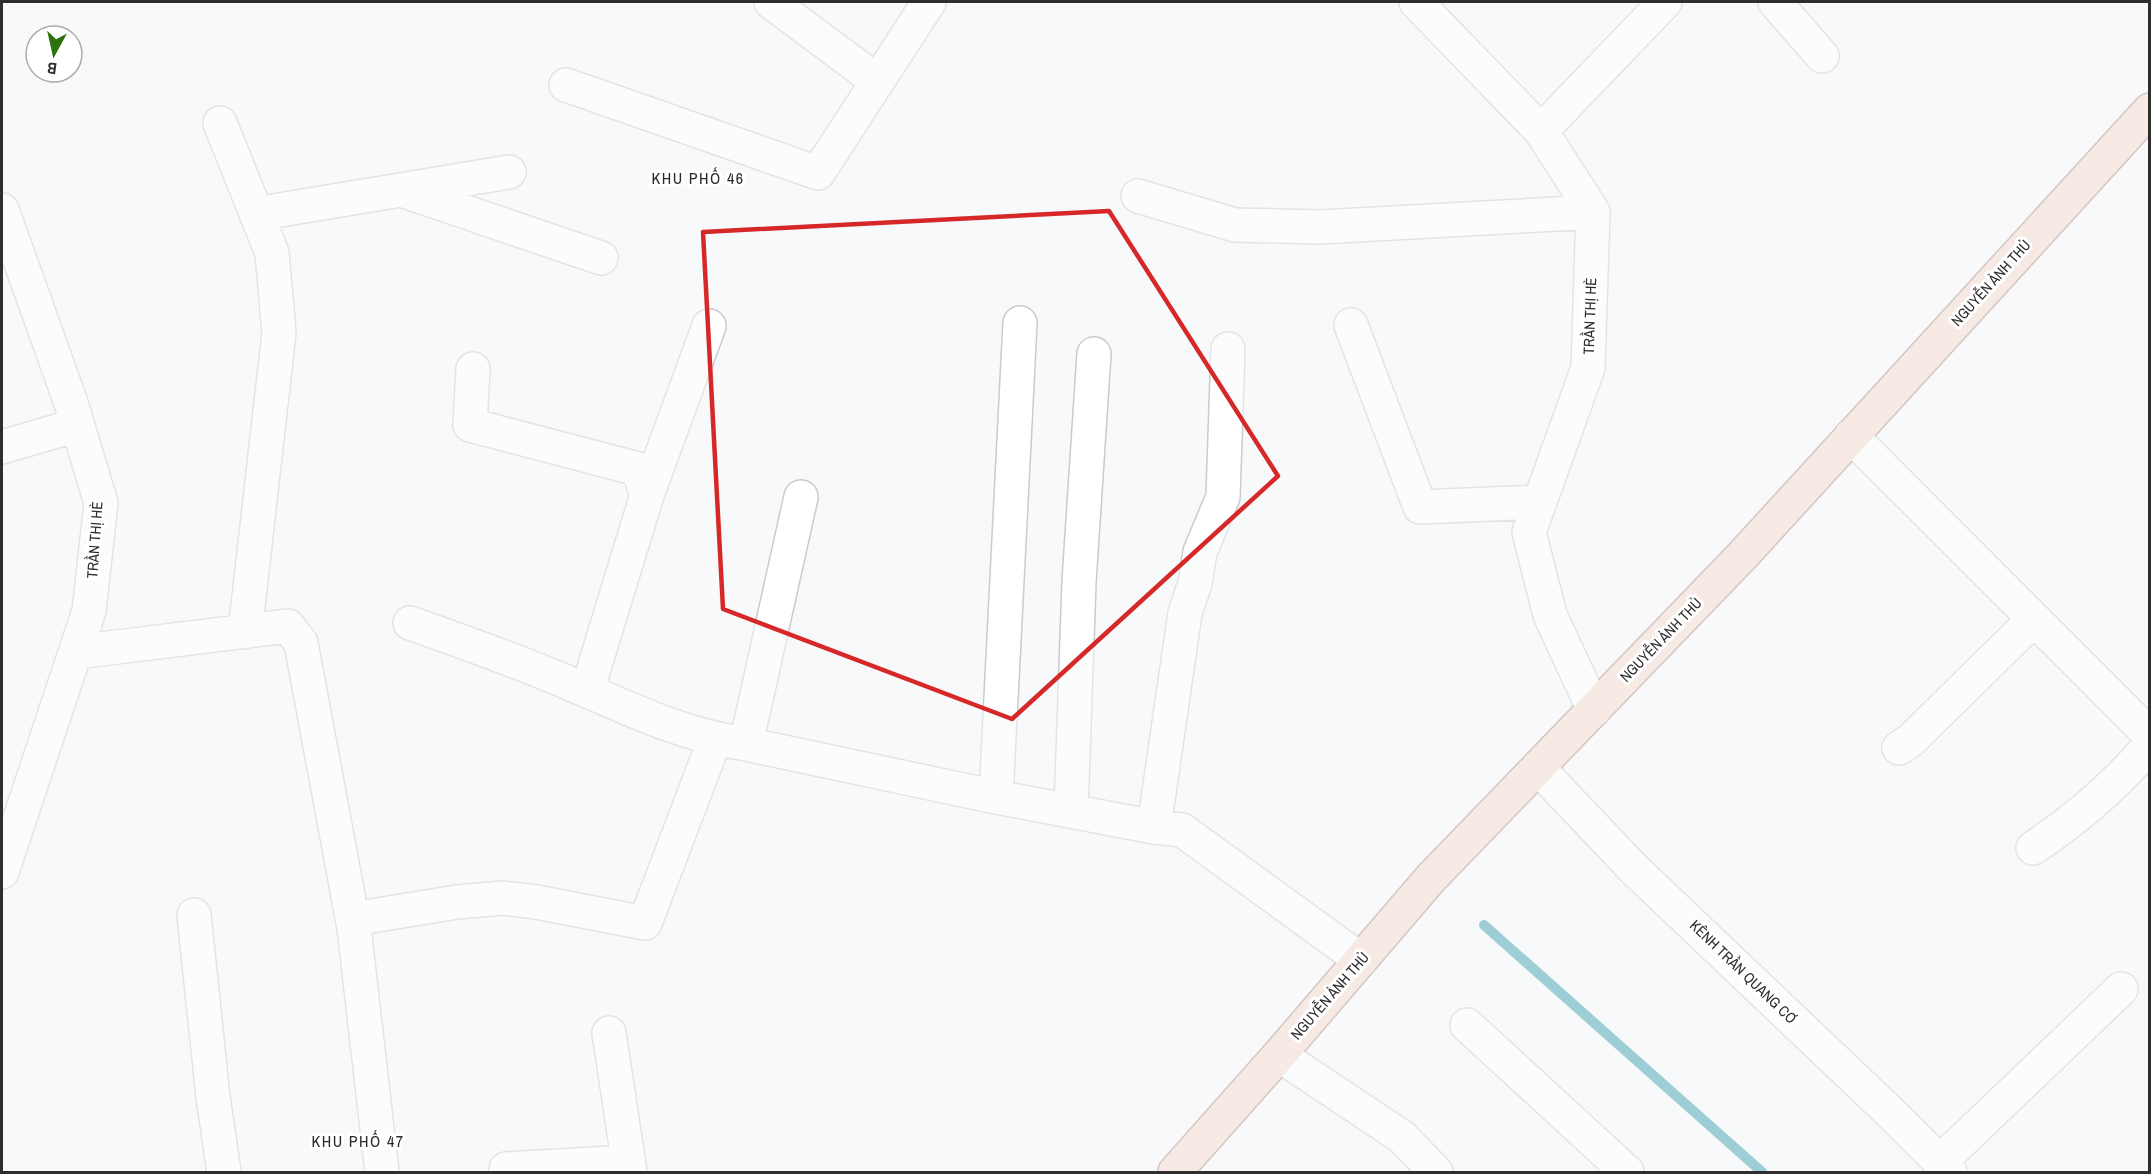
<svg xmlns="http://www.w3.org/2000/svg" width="2151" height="1174" viewBox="0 0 2151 1174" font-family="'Archivo Narrow',sans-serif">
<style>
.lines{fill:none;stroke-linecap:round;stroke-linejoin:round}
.stream{stroke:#3099a8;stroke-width:10}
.minor-casing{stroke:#cacbcd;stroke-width:36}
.major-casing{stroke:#ad877e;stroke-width:36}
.minor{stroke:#fff;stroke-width:33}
.major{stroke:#f7d4cb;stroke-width:33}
.marked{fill:none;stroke:#d62828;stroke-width:4.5;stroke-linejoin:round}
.labels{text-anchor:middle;stroke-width:6;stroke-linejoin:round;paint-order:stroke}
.street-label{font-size:15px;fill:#2e2e2f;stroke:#fff}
.neighbourhood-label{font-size:16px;letter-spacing:1.5px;fill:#2a2b2c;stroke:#fff}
</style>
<rect width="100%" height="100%" fill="#f8f9fa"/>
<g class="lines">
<path class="stream" d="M1484,925L1762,1172"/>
<defs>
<path id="minor" d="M771,2L877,81
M1416,2L1541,131L1593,212L1588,368L1529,532L1550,615L1594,710
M1775,2L1822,56
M566,85L818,173L929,2
M220,123L272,253L279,333L245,632
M1541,131L1665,2
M404,191L601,258
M1138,196L1235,225L1320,227L1593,212
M2,210L71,403L101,503L89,611L2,872
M256,214L509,172
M1351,325L1420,507L1540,502
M473,369L470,425L638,469L647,495L587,691
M1851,436L2150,735
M2,447L77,425
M647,495L709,326
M410,623C458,640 506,657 552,676C619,703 674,734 746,744L996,797L1154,827L1182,830L1361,960
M77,652L288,626L301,643L354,928L382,1172
M746,744L801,497
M1899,748L1911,740L2034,619
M1538,768L1634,869L1894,1116L1950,1172
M996,797L1020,323
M1071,811L1079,582L1094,354
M1154,827L1185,613L1195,583L1200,552L1223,497L1228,349
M2033,848C2077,819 2116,785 2150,745
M194,915L213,1097L224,1172
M353,919L457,902L503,898L536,902L645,923L715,739
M1467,1025L1627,1172
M609,1033L630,1172
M1279,1055L1402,1137L1436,1172
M1940,1162L2121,989
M506,1169L612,1163L617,1172"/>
<path id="major" d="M1175,1172L1279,1055L1431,878L1742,556L2150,110"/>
</defs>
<use href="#minor" class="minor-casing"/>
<use href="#major" class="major-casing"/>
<use href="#minor" class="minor"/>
<use href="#major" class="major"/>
</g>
<path d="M0 0H2151V1174H0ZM1109,211L1278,476L1012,719L723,609L703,232Z" fill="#f8f9fa" fill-opacity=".55" fill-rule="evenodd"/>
<path class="marked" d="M1109,211L1278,476L1012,719L723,609L703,232Z"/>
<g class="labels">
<g class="street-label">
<text transform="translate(1991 283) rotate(-48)" y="5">NGUYỄN ẢNH THỦ</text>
<text transform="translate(1590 316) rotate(-88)" y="5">TRẦN THỊ HÈ</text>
<text transform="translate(95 540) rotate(-86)" y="5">TRẦN THỊ HÈ</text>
<text transform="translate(1661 640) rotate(-46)" y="5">NGUYỄN ẢNH THỦ</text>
<text transform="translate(1743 972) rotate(44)" y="5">KÊNH TRẦN QUANG CƠ</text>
<text transform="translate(1330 996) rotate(-49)" y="5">NGUYỄN ẢNH THỦ</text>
</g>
<g class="neighbourhood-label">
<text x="698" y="184">KHU PHỐ 46</text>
<text x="358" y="1147">KHU PHỐ 47</text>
</g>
</g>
<rect width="2151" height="1174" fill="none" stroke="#2e2e2f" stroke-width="6"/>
<g transform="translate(54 54) rotate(188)"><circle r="28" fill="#ffffff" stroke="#ababac" stroke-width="1.5"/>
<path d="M0-4.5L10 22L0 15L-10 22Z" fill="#2e710c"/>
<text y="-9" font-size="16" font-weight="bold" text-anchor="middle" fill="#2e2e2f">B</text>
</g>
</svg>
